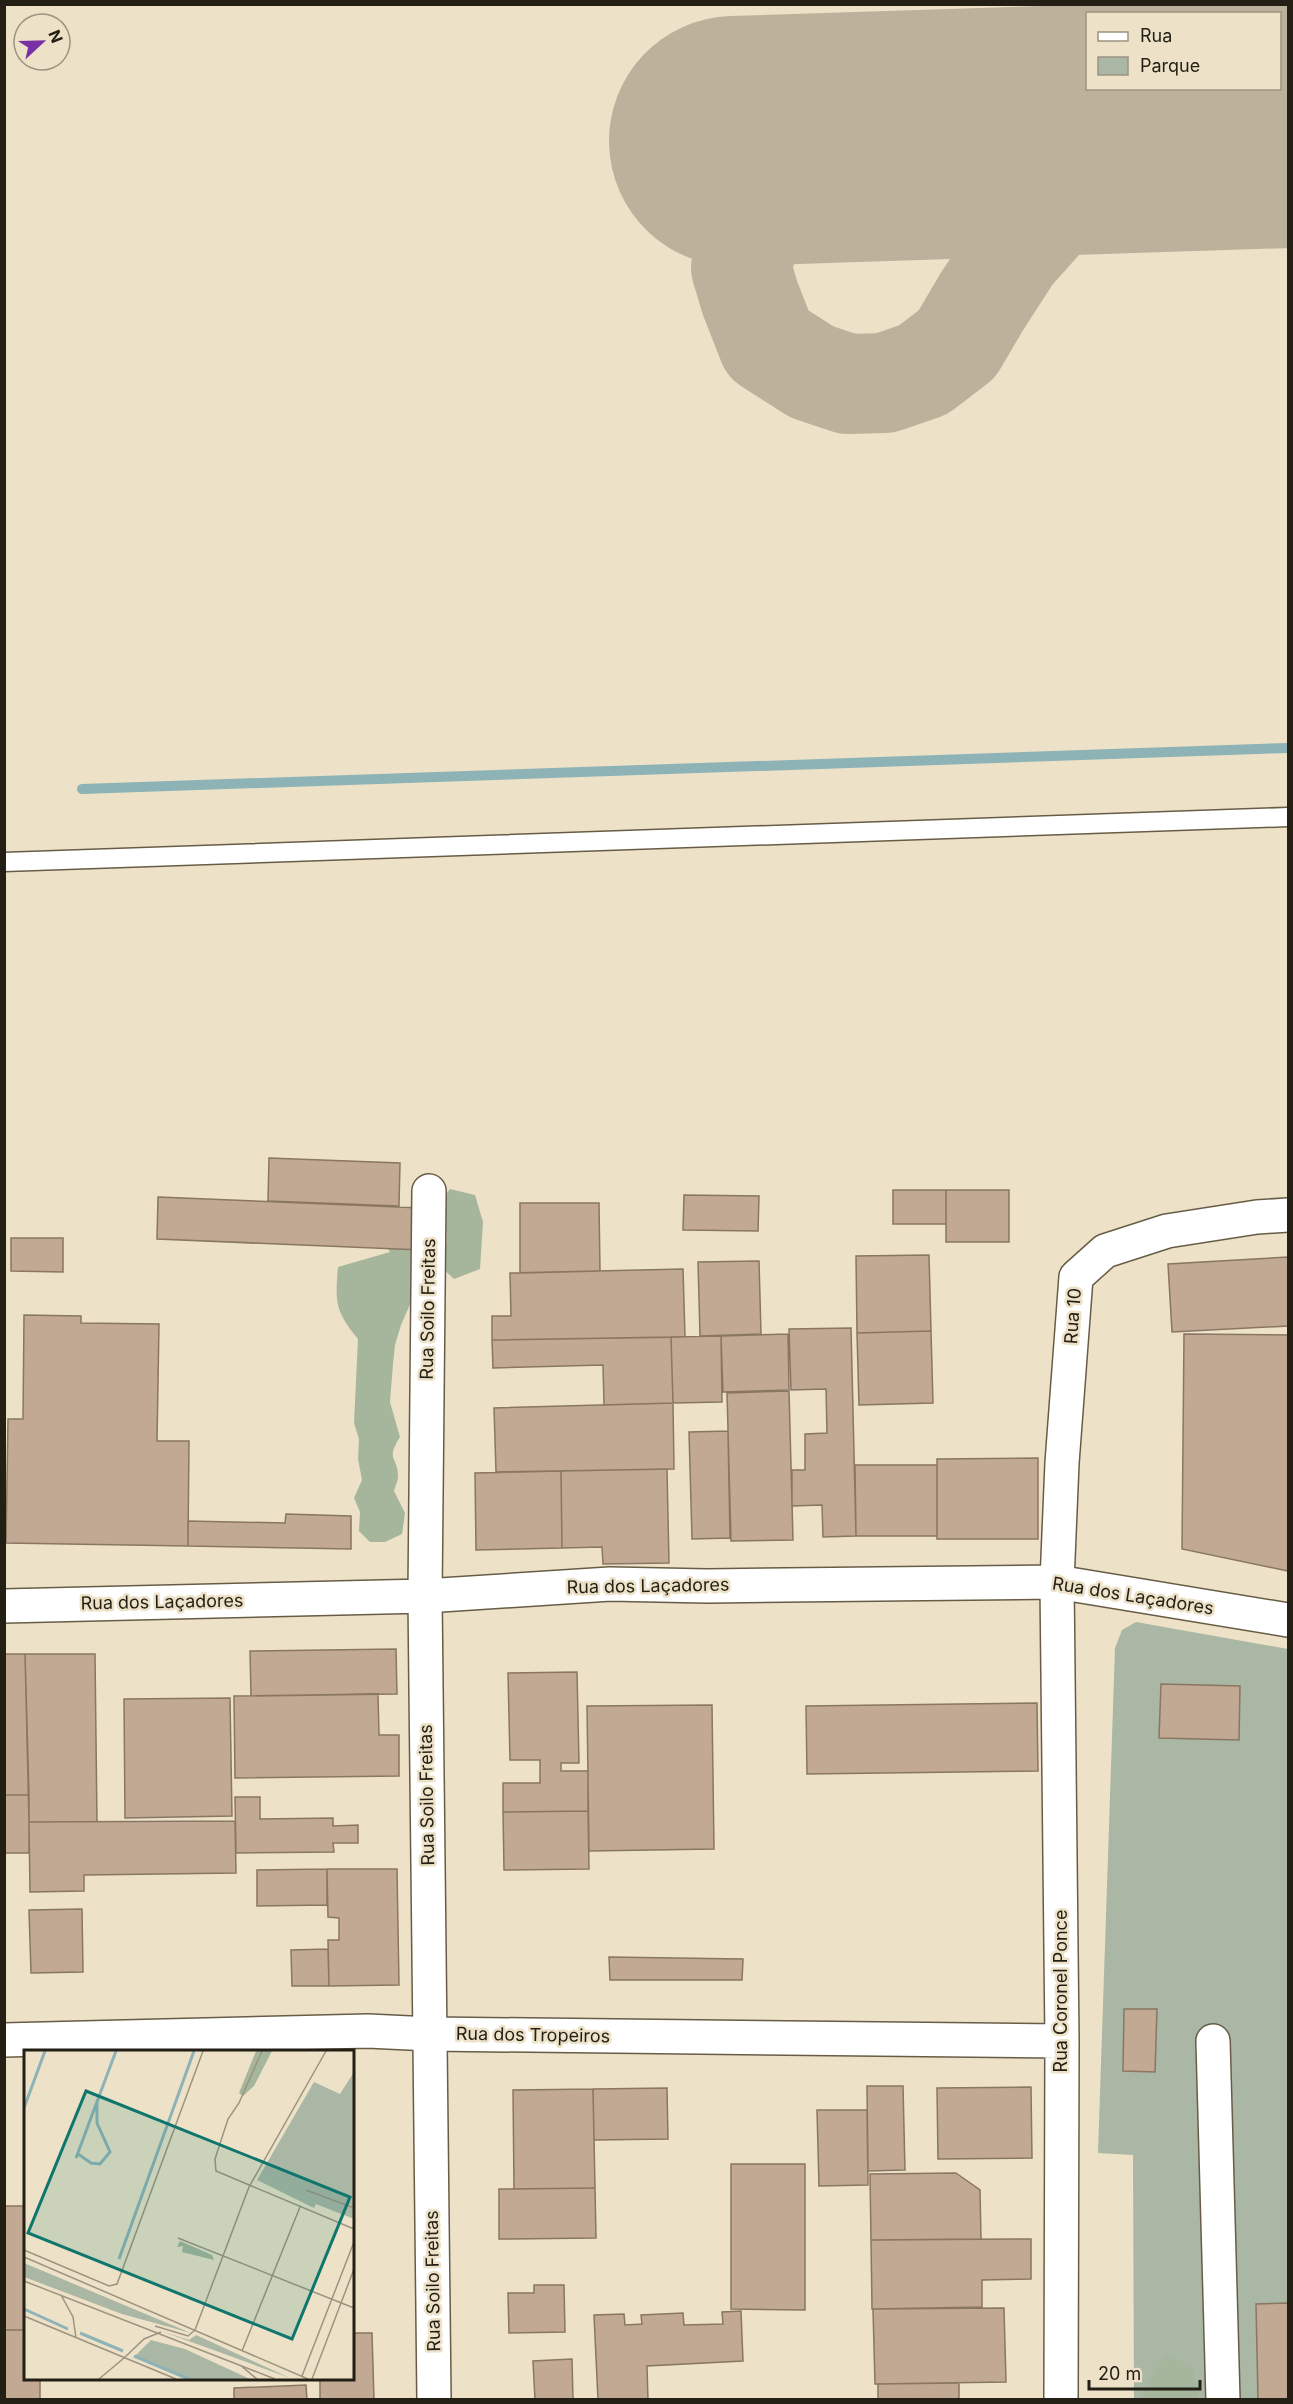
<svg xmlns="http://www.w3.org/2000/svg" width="1293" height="2404" viewBox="0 0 1293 2404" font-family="Inter,sans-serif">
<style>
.green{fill:#aab7a4}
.forest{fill:#a5b69c}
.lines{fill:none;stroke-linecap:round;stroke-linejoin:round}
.stream{stroke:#8db3b6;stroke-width:10}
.taxiway{stroke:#bcb29c;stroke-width:100}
.runway{stroke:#bcb29c;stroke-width:250}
.building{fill:#c1a993;stroke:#897663;stroke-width:1.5}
.lane-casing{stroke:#675d46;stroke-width:21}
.street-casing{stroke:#675d46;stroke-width:36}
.lane{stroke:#fff;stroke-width:18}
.street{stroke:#fff;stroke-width:33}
.labels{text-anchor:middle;stroke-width:5;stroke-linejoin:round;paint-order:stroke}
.street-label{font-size:18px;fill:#231f15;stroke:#ede2c8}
.inset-river{fill:none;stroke:#8db3b6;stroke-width:3}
.inset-road{fill:none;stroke:#9c9480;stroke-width:1.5}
.view{fill:#0f766e;fill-opacity:0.15;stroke:#0f766e;stroke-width:3}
.inset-edge{fill:none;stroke:#231f15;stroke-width:3}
</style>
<rect width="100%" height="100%" fill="#ede2c8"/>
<path class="green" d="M1136,1622L1288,1649V2399H1134L1133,2155L1098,2153L1115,1648L1122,1630Z"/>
<path class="forest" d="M450,1189L475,1195L483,1222L480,1269L454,1279L441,1267C448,1239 451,1233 436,1207Z
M381,1198L415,1216L414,1295L401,1325L395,1345L393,1364L390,1402L400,1437C385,1461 398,1456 398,1476C398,1481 395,1487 394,1491L405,1513L402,1534L385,1542H370L359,1531L360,1512L354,1498L362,1480L358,1459L359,1439L354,1423L358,1339C335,1311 335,1302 338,1267L390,1252L362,1209Z
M1166,2353L1193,2368L1199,2399H1139Z"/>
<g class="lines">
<path class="stream" d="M82,789L1288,748"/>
<path class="taxiway" d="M776,140L741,268L750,298L768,344L812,372L848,384L885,383L923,370L957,344L981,303L1012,255L1045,218L1076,189L1122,162L1179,141L1240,124"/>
<path class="runway" d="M734,141L1288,123"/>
</g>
<path class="building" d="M269,1158L400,1163L399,1206L268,1201Z
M893,1190H946V1224H893Z
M946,1190H1009V1242H946Z
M684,1195L759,1196L758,1231L683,1230Z
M158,1197L422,1208L421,1250L157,1239Z
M520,1203H599L600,1271L520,1273Z
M11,1238H63V1272L11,1271Z
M929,1255L931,1331L857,1333L856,1256Z
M1288,1257V1326L1172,1332L1168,1264Z
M759,1261L761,1334L700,1336L698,1262Z
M683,1269L685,1337L492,1340V1316H511L510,1273Z
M24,1315L81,1316V1323L159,1324L157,1441H189L188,1546L6,1543L8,1419H23Z
M851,1328L856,1536L823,1537L822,1505L792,1506V1470H805V1434L827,1433L826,1389L791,1390L789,1329Z
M931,1331L933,1403L859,1405L857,1333Z
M788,1334L789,1390L723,1392L721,1336Z
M1184,1334L1288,1335V1571L1182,1549Z
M721,1336L722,1402L673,1403L671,1337Z
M671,1337L673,1403L604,1405L603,1365L493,1368L492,1340Z
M789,1391L793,1540L731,1541L727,1393Z
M673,1403L674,1469L496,1472L494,1408Z
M728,1431L730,1538L692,1539L689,1432Z
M1038,1458V1539H937V1459Z
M855,1465H937V1536H856Z
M667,1469L669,1563L603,1564L602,1547L562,1548L561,1471Z
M561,1471L562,1548L476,1550L475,1473Z
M286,1514L351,1516V1549L188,1546V1521L285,1523Z
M396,1649L397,1694L251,1696L250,1651Z
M4,1654H25L29,1795H4Z
M25,1654H95L97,1822H29Z
M577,1672L579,1763H561V1771H588V1811L503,1812V1783H540V1760H510L508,1673Z
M1161,1684L1240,1686L1239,1740L1159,1738Z
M378,1694L379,1735H399V1776L235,1778L234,1696Z
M230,1698L232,1816L125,1818L124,1699Z
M1037,1703L1038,1771L807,1774L806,1706Z
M712,1705L714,1849L589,1851L587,1706Z
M4,1795H29V1853H4Z
M235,1797H260V1819L333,1818V1826L358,1825V1843H333L334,1852L236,1853Z
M588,1811L589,1869L504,1870L503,1812Z
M235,1821L236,1873L84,1875V1891L30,1892L29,1822Z
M327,1869H397L399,1985L329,1986L328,1940H339V1918L328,1917Z
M327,1869V1905L257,1906V1870Z
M82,1909L83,1972L31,1973L29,1910Z
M328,1949L329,1986H292L291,1950Z
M609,1957L743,1959L742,1980H610Z
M1124,2009H1157L1155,2072L1123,2071Z
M867,2086H903L905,2170L868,2171Z
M1031,2087L1032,2158L938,2159L937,2088Z
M667,2088L668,2139L594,2140L593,2089Z
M593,2089L595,2188L514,2189L513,2090Z
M817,2110H867L868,2185L819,2186Z
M731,2164H805V2310L731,2309Z
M956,2173L980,2190L981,2239L871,2240L870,2174Z
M595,2188L596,2238L499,2239V2189Z
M4,2206H26V2330H4Z
M1031,2239V2279L982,2280V2307L872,2309L871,2240Z
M534,2285H564L565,2332L509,2333L508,2293H534Z
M1288,2303V2400H1258L1256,2304Z
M1004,2308L1006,2382L875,2384L873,2309Z
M741,2311L743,2361L647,2366L648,2400H598L594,2315L624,2314L625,2325L642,2324L641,2315L683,2313L684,2325L723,2324L722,2312Z
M4,2330H26V2378H40V2400H4Z
M352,2333H372L374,2400H320V2378H352Z
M572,2359L573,2400H535L533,2361Z
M959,2383V2400H878V2384Z
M306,2385L307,2400H234V2388Z"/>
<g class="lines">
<defs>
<path id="lane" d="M4,862L1288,817"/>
<path id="street" d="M429,1191L425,1596L434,2400
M4,1606L425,1596L610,1584L707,1586L1057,1582L1288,1620
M4,2040L368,2031L430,2034L1062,2041
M1213,2041L1223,2400
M1061,2400L1062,2041L1057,1582L1062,1463L1076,1277L1105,1251L1167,1231L1257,1217L1288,1215"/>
</defs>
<use href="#lane" class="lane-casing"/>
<use href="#street" class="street-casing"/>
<use href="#lane" class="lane"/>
<use href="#street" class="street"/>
</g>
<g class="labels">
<g class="street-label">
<text transform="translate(428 1309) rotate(-89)" y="6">Rua Soilo Freitas</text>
<text transform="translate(1073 1316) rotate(-86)" y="6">Rua 10</text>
<text transform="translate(648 1586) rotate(-1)" y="6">Rua dos Laçadores</text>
<text transform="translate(1133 1596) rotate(9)" y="6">Rua dos Laçadores</text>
<text transform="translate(162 1602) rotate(-1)" y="6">Rua dos Laçadores</text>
<text transform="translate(427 1795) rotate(-91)" y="6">Rua Soilo Freitas</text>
<text transform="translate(1061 1991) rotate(-90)" y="6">Rua Coronel Ponce</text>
<text transform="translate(533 2035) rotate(1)" y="6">Rua dos Tropeiros</text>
<text transform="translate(433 2281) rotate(-91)" y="6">Rua Soilo Freitas</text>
</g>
</g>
<g transform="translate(24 2050)">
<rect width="330" height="330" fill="#ede2c8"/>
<path d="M330,22V169L292,154L290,158L233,130L290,32L316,44ZM0,213L167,283L98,264L0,227ZM137,281L165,290L172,285L266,328ZM127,290L161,299L226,329H162L110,307Z" fill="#aab7a4"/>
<path d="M232,1H248L230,36L219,46L215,43ZM156,191L188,205L190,210L158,202L159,196L153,197Z" fill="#a5b69c"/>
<path class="inset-river" d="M0,58L21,1M54,104L67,113L76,114L86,102L73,73V52M52,108L92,1M95,209L170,1M0,259L44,279M56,283L99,301M110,306L165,329"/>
<path class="inset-road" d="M238,1L215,53L204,69L191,109L192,121L330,179M282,140L330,158M154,188L330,258M0,200L85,236L93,234L179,1M0,207L284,329M0,231L251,329M37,245L49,267L52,288M0,266L152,329M131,276L164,286L171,280M171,280L225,137L302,1M218,301L276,157M100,308L120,289L137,282M216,315L233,329M278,326L330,192M75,329L100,308M288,329L330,219"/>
<path class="view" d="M62,41L326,147L268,289L4,183Z"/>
<rect width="330" height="330" class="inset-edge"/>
</g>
<rect width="1293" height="2404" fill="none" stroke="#231f15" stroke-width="12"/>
<rect x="1086" y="12" width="195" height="78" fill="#ede2c8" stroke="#9c9480" stroke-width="1.5"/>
<rect x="1098" y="32" width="30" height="9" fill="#ffffff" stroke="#9c9480" stroke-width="1.5"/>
<text x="1140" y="42" font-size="18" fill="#231f15">Rua</text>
<rect x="1098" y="57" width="30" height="18" fill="#aab7a4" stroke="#9c9480" stroke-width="1.5"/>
<text x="1140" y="72" font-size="18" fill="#231f15">Parque</text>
<g transform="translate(42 42) rotate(68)"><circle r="28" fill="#ede2c8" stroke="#9c9480" stroke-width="1.5"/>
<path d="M0-4.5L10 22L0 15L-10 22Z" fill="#7831a4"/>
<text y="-9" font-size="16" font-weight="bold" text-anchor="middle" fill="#231f15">N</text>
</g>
<path d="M1089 2380v9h111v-9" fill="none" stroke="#231f15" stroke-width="3"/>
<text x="1098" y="2380" font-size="18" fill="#231f15" stroke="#ede2c8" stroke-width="4.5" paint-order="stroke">20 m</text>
</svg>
